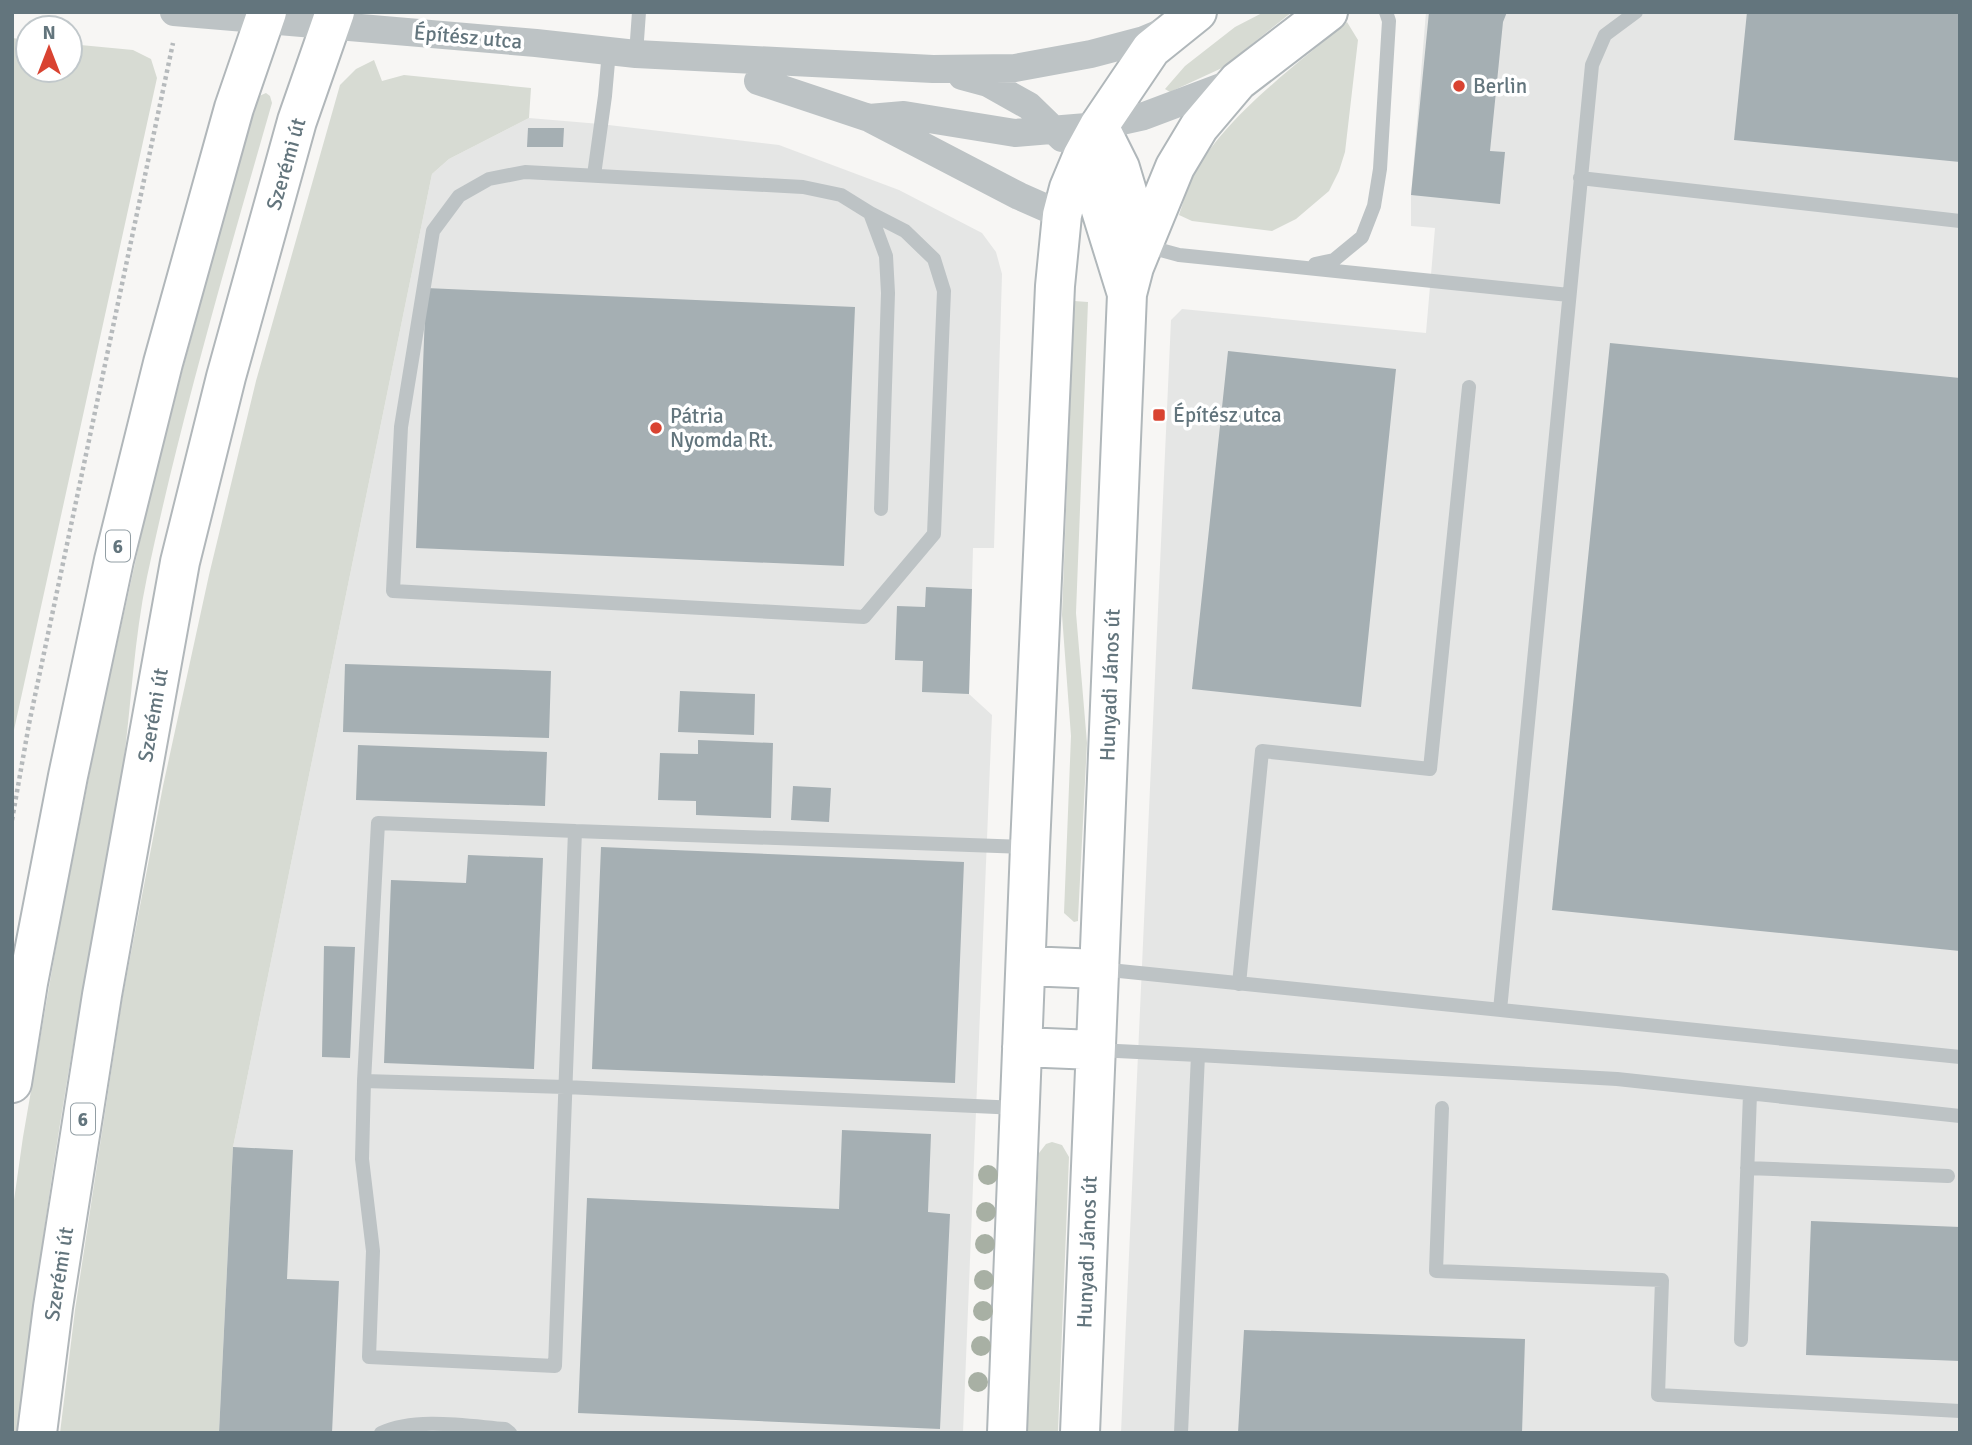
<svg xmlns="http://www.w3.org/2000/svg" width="1972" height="1445" viewBox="0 0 1972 1445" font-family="Signika,sans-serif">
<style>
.built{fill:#e5e6e5}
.green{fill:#d7dbd3}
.building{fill:#a5afb3}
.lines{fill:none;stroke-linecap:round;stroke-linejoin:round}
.secondary-casing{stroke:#b0b7ba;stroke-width:42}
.primary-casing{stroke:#b1b7ba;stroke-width:42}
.path{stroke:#b6babc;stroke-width:4.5;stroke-dasharray:3.5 3.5;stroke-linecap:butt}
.service{stroke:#bdc3c5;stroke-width:14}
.minor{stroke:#bdc3c5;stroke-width:28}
.secondary{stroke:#fff;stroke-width:38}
.primary{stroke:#fff;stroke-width:38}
.tree{fill:#a8b0a4}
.poi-dot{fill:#d94331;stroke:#fff;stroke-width:2.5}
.labels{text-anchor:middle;stroke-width:7;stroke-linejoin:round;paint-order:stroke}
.shield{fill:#fff;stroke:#929ea4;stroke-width:2}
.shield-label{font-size:19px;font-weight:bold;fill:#63757d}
.street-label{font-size:21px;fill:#63757d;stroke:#fff}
.poi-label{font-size:21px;fill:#63757d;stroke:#fff;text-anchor:start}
</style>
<rect width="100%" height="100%" fill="#f7f6f4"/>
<path class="built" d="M1426,12H1960V1433H1121L1171,320L1182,309L1426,333L1435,228L1411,226V195Z
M529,118L600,124L779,145L899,190L982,233L996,252L1002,274L994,548H973L969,694L992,715L963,1433H219L233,1147L432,174L449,159Z"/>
<path class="green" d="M1264,12H1292L1222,68L1170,92L1165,89L1185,66L1235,27Z
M1347,22L1358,40L1345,152L1339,171L1329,191L1296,219L1272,231L1192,221L1179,215C1182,207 1184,198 1187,189C1213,125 1295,66 1347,22Z
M12,38L28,40V70H70V44L133,50L151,59L157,78L12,739Z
M374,60L382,81L404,75L531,88L529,118L449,159L432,174L233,1147L219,1433H60L75,1310L122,1000L163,786L209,575L256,381L340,85L356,69Z
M266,93L270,96L272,103C227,260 181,417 147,577C132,648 131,722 119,793C103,887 84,981 68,1075C48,1194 33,1313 17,1433H12V1214L23,1137L60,924L99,726L147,509L182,372L257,97Z
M1074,301L1088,302L1076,613L1087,743L1078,919V921L1074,922L1064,913L1071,736L1062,615Z
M1052,1142L1062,1145L1069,1157L1058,1431V1433H1027L1039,1153L1046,1144Z"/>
<path class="building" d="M1429,12H1507L1503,22L1490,151L1505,152L1500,204L1411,195Z
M1747,12H1960V162L1734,140Z
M528,128H564L563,147H527Z
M426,288L855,307L844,566L416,548Z
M1610,343L1960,378V951L1552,910Z
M1228,351L1396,369L1361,707L1192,689Z
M926,587L972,589L969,694L922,692L923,661L895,660L897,606L925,607Z
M345,664L551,671L549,738L343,732Z
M680,691L755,694L754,735L678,732Z
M698,740L773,743L771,818L696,815V801L658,800L660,753L698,754Z
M358,745L547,752L545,806L356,800Z
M793,786L831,788L829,822L791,820Z
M601,847L964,862L955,1083L592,1069Z
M468,855L543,858L534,1069L384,1063L391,880L466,883Z
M324,946L355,947L350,1058L322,1057Z
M842,1130L931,1134L928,1212L950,1214L940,1429L578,1413L587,1198L839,1209Z
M233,1147L293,1150L287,1279L339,1281L332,1433H219Z
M1811,1221L1960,1227V1361L1806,1355Z
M1244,1330L1525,1339L1522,1433H1238Z"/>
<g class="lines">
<defs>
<path id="secondary" d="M1099,126L1120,168L1143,245
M1082,157L1091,178L1127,294
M1026,966L1099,969
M1022,1047L1094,1050
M1007,1433L1030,847L1055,286L1062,215L1069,188L1082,157L1099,126L1151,49L1197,12
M1080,1433L1127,294L1134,267L1175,167L1199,127L1238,81L1328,12"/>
<path id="primary" d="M12,1083L28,983L68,776L114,560L163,363L234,108L267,12
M37,1433L53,1307L102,995L180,562L226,377L297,121L335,12"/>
</defs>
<use href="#secondary" class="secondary-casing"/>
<use href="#primary" class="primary-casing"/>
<path class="path" d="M12,820L29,724L173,43"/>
<path class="service" d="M636,54L639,12
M594,175L605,96L609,51
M1580,178L1960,221
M870,213L905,231L934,259L944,291L934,534L864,617L393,591L401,427L433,231L459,196L489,179L525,172L803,187L841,195L870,213L886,256L888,293L881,509
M1146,246L1179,255L1569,295
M1315,264L1334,260L1362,237L1374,206L1380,169L1389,21L1386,12
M575,831L378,823L364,1081L362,1159L373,1251L369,1357L555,1366L575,831L1028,847
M1100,969L1960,1057
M1239,984L1262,751L1430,769L1469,387
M1500,1010L1592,65L1605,35L1636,12
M1097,1050L1198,1055L1181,1433
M1198,1055L1617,1079L1960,1116
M364,1081L565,1087L1018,1108
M1442,1108L1436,1271L1662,1280L1658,1395L1960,1411
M1747,1168L1948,1176
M1741,1340L1750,1094
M381,1433C416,1417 467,1426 505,1429L510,1433"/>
<path class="minor" d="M174,12L536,43L636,54L933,69L1015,68L1091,54L1144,40L1168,30
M962,76L988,83L1029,106L1062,138
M758,81L869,118L904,115L1015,133L1099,126L1144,116L1237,81
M871,119L1019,196L1062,215"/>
<use href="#secondary" class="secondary"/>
<use href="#primary" class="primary"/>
</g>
<g class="tree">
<circle cx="988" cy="1175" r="10"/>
<circle cx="986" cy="1212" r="10"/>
<circle cx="985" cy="1244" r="10"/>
<circle cx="984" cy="1280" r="10"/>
<circle cx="983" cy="1311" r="10"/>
<circle cx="981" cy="1346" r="10"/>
<circle cx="978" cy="1382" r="10"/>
</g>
<g class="poi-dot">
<circle cx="1459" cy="86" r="7"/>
<rect x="1152" y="408" width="14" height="14" rx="3.5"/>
<circle cx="656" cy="428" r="7"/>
</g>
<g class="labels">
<g class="shield">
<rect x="106" y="530.5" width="24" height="31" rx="5"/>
<rect x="71" y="1103.5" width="24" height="31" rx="5"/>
</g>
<g class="shield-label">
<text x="118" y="553">6</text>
<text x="83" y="1126">6</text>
</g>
<g class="street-label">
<text transform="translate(468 37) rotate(5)" y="7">Építész utca</text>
<text transform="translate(286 164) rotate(-74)" y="7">Szerémi út</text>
<text transform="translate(1110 685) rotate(-88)" y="7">Hunyadi János út</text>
<text transform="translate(153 715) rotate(-80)" y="7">Szerémi út</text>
<text transform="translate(1087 1252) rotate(-88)" y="7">Hunyadi János út</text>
<text transform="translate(59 1274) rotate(-81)" y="7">Szerémi út</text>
</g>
<g class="poi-label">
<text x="1473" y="93">Berlin</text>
<text x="1173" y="422">Építész utca</text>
<text x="670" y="423">Pátria<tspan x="670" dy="24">Nyomda Rt.</tspan></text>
</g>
</g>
<rect width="1972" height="1445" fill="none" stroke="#63757d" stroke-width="28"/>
<g transform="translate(49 49)"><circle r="33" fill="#ffffff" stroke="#c1c8cb" stroke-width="2"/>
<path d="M0-5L12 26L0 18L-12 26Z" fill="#d94331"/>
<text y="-10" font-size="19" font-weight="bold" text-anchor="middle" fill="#63757d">N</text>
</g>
</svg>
